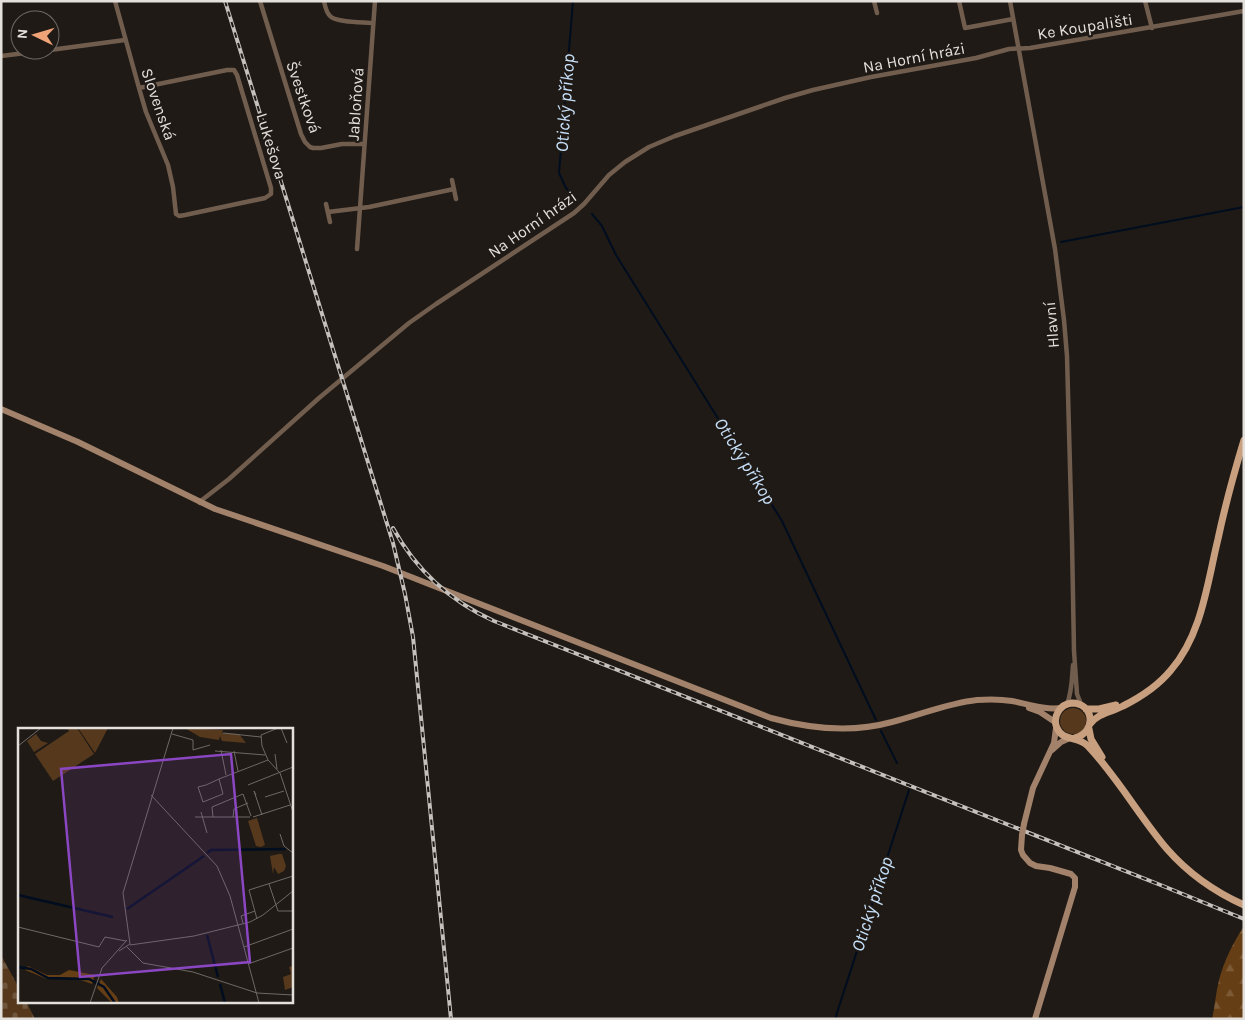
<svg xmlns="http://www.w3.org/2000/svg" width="1245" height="1020" viewBox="0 0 1245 1020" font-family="Karla,sans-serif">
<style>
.green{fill:#56391d}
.forest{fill:url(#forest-firs)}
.cemetery{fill:url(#cemetery-stones)}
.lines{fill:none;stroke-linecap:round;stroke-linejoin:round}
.stream{stroke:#000d1f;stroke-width:2}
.street{stroke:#715d4e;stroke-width:4.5}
.secondary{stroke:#a2826a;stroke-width:6}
.primary{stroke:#c89f7f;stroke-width:7}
.rail-casing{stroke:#c5c0bc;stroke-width:4}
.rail{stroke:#1f1a15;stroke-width:2;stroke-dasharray:5.5;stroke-linecap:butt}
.secondary-bridge{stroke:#a2826a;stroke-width:6}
.labels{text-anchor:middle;stroke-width:4.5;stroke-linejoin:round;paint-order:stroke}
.street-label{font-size:16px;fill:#e4e0dc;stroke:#1f1a15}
.water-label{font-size:18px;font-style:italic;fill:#c8e1fa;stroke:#1f1a15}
.inset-river{fill:none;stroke:#000d1f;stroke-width:2.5}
.inset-road{fill:none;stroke:#6e6965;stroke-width:1}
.view{fill:#8b47c3;fill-opacity:0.15;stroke:#8b47c3;stroke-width:2.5}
.inset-edge{fill:none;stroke:#e4e0dc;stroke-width:2.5}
</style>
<defs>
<pattern id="forest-firs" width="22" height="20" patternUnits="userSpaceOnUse" patternTransform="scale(1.25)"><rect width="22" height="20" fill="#663e15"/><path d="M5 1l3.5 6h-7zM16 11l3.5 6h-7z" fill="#7c5a36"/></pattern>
<pattern id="cemetery-stones" width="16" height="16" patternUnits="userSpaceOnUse" patternTransform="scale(1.25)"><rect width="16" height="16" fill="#56391d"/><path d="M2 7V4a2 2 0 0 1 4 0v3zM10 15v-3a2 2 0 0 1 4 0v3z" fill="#6e553d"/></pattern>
</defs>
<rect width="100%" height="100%" fill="#1f1a15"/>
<path class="green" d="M1060 721a13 13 0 1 1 26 0a13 13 0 1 1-26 0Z"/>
<path class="forest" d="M1244,926V1019H1212C1215,1006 1216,992 1219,980C1224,961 1233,943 1244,926Z"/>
<path class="cemetery" d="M1,955L19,988V1001H26L35,1019H1Z"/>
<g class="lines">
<path class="stream" d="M573,1L559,173L566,188L576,200
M592,214L602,226L616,255L782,521L876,720
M1061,242L1244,207
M881,731L897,763
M835,1019L909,790"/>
<path class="street" d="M115,1L139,88L146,112L168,165L173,187L176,214L179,216L185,215L265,198L271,194V188L237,75L234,70H227L139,88
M260,1L301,134L305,142L310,147L313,148H321L342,144H364
M324,1C325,6 326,12 330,16C337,23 363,22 373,23
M874,1L877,13
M959,1L965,28L1013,19
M1010,1L1055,249L1064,320L1067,356L1072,541L1074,651L1077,694L1081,704
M1145,1L1152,28
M50,50L125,40
M1,56L50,50
M452,180L456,199
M326,204L330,222
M328,212L369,207L454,189
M357,249L375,1
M200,503L202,500L229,479L319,398L409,323L436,304L574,213L584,204L609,175L625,162L649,147L675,136L785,98L813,90L871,77L976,58L1009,49L1030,48L1244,11
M1067,704C1072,692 1072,677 1073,665"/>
<path class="secondary" d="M1,409L78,442L215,509L383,566L771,718C811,729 852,733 892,722C920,715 948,703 977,700C989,699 1000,699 1012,701C1028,704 1044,710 1061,708
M1029,708L1040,712L1055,722
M1052,750L1061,742L1070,738
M1024,824L1033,788L1054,743L1056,728
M1022,835L1021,850L1023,855L1030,863L1036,866L1050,868L1071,874L1075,878V887L1035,1019"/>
<path class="primary" d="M1086,709H1099L1116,705
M1090,724C1098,713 1112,712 1123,706C1141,697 1158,686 1171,670C1202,634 1207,584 1218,539C1225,506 1234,473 1244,440
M1089,729L1091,739L1102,757
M1075,738C1097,732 1094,703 1072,703C1060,704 1052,717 1057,728C1063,742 1077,735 1088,746C1118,778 1139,816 1167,849C1188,873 1215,892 1244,905"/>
<defs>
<path id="rail" d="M225,1L393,543L405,594L413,637L451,1019
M393,528C416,570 450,601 494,621L1163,886L1244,919"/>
</defs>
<use href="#rail" class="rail-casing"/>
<use href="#rail" class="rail"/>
<path class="secondary-bridge" d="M1022,835L1024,824"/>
</g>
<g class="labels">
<g class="street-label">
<text transform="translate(1085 26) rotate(-9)" y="6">Ke Koupališti</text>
<text transform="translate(914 57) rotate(-11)" y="6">Na Horní hrázi</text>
<text transform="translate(304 97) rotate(71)" y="6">Švestková</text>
<text transform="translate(159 104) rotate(71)" y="6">Slovenská</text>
<text transform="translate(355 104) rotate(-86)" y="6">Jabloňová</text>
<text transform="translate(272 146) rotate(73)" y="6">Lukešova</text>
<text transform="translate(532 224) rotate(-35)" y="6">Na Horní hrázi</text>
<text transform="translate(1051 325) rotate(-95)" y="6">Hlavní</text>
</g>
<g class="water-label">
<text transform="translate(565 103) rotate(-86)" y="6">Otický příkop</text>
<text transform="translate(745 461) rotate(58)" y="6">Otický příkop</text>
<text transform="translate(872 904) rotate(-72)" y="6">Otický příkop</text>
</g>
</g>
<g transform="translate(18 728)">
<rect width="275" height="275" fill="#1f1a15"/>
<path d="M60,0H90L77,25ZM167,0L205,2L204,5L221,6L228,15L204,13L202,8L201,12L182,9ZM239,90L247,117L243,119L238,118L230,93ZM261,126H264L268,138L266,143L260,146L256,139L255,146L252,128ZM275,238V259L267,262L265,249L273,246L271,239Z" fill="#56391d"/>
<path d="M10,238L29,247H42L51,242L77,247L74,256L60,251H29L7,242ZM83,251L99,269L101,275H94L79,260Z" fill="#663e15"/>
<path d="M49,0H59L76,26L35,53L17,26L51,3ZM18,6L23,13L30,15L16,24L9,13Z" fill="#56391d"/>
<path class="inset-river" d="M189,125L193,122L268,121M0,167L95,189M109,181L186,128M189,207L200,249M0,239L13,241L30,250L71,251L86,259L97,275M202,256L207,275"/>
<path class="inset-road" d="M260,0L243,7L244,18L250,32L262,45L275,84M263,0L269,15M205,5L243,9M154,6L175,12V22L192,17M0,18L23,0M203,22L208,47M197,23L247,27M216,23L220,43M257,26L259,41M201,51L205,66L185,74L180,59L188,57L201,51L250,32M230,57L275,39M133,67L199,138L212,168L241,275M238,67L236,63L244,87M247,69L266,63M183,84L189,105M177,89H232M195,89L194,79L225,66L233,88M215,89L216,81L230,75M235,89L272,77M262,106L266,118L275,125M251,156L260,183H275M239,191L231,162L275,148M225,195L223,188L237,183M0,199L81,219L87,209L108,213M112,217L176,208L232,194L245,187L275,163M109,219L125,235L175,244L239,265L275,267M226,219L275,201M101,223L112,216L105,165L155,0M230,236L275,220M72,275L84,240L109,212"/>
<path class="view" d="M213,26L232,234L62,249L43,41Z"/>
<rect width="275" height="275" class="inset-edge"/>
</g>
<rect width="1245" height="1020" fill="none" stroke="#e4e0dc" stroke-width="5"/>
<g transform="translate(35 35) rotate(275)"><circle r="24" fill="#1f1a15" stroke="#6e6965"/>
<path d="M0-4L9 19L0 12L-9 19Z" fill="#efa377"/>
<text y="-8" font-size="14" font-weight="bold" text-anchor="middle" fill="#e4e0dc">N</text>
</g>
</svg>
